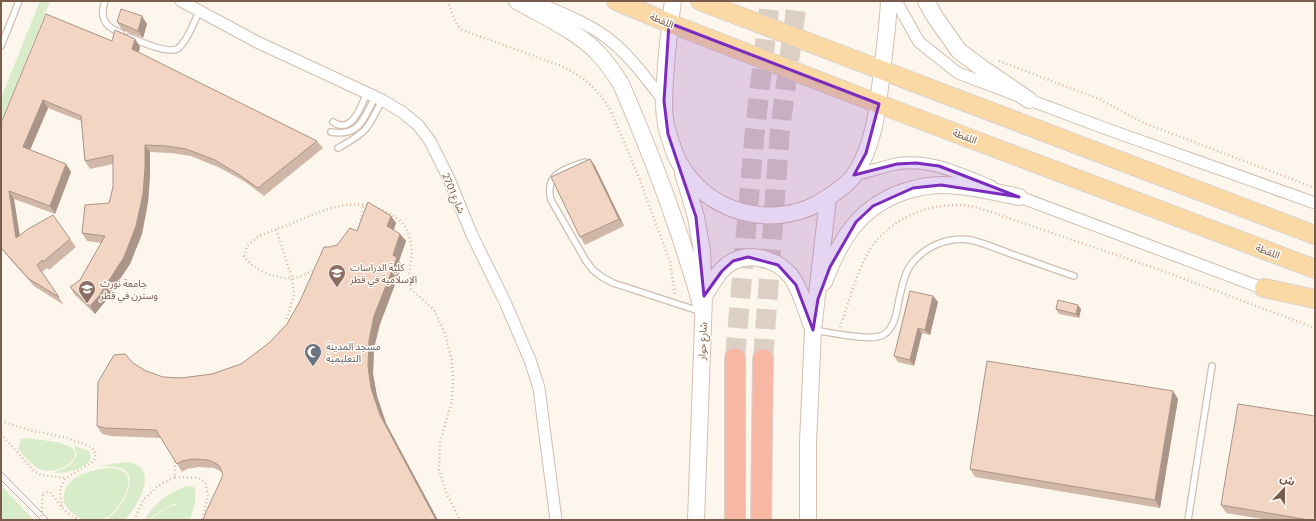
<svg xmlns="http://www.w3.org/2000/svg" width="1316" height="521" viewBox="0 0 1316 521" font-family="Commissioner,'Noto Sans Arabic',sans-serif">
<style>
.green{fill:#d8ecc9}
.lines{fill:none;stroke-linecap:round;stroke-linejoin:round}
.highway-tunnel{stroke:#dcd0c4;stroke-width:20;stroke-dasharray:20 10;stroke-linecap:butt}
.lane-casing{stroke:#d1beb0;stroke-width:8}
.street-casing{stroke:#d1beb0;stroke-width:13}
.secondary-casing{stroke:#d6c0b0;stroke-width:18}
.primary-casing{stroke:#dad1cd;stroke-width:20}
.highway-casing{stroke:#dad1cd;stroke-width:22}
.path{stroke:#d9b8a5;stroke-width:2.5;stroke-dasharray:1 3;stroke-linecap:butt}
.lane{stroke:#fff;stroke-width:5.5}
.street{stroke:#fff;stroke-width:11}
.secondary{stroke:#fff;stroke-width:16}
.primary{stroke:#fbd9a5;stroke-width:18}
.highway{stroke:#f7b7a3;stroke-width:20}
.tram{stroke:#b9a8c9;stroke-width:1}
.path-bridge{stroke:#d9b8a5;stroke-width:2.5;stroke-dasharray:1 3;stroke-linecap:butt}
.wall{fill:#d1b7a8}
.shaded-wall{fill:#aa9588}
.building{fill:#f3d5c3;stroke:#aa9588}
.marked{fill:#7b2cbf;fill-opacity:0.2;stroke:#7b2cbf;stroke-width:3;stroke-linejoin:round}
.labels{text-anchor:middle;stroke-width:3;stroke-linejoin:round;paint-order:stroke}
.street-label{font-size:10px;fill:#7a5c4d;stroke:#fffaf3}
.education-label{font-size:10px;fill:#785e54;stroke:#fffaf3;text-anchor:start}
.worship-label{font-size:10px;fill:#5b616d;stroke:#fffaf3;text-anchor:start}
</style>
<rect width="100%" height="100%" fill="#fdf6ec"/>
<path class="green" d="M40,1H50L1,122V98Z
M27,438C39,440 63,441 72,448C85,458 57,475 43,470C38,469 34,466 30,462C26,458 21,454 18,448L21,439Z
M74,446L89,451L91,457L89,462C80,470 65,474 52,473C63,469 72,467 77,454Z
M129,462C134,464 139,465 142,469C152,482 134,510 125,520H105C114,515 121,506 125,497C138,470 123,465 99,467L110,464Z
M110,468C131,470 132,480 124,497C119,506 112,516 103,519C97,521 87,521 82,519C60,510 57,489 77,477C87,471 99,469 110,468Z
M1,485L34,520H1Z
M187,486L194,487C198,497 193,510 190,520H150C158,513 166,507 177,505L176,503L162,510L148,520H145C153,503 170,492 187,486Z"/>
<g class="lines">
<path class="highway-tunnel" d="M735,358L755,129L770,1
M763,359L780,130L797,1"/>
<defs>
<path id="lane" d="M105,1C99,17 105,27 121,33
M129,37C139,41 167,54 177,49C186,44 195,21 199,11
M1,46L19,1
M333,122C352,135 361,106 367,93
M331,132C360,137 364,118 375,97
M338,148C367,132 368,129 382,100
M585,162C565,169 544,173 551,200L586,261L593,270L602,277L613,283L699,311
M814,330C828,332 871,342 883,335C896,328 897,308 900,295C902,286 904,277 908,269C921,248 946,236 971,240C984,243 998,249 1011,254C1032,261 1053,269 1074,276
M1188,520L1212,366"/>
<path id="street" d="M181,1L257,42L382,100L402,112L418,125L430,141L449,179L472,235L505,302L530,360L539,388L556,520
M534,1C558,12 584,21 606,37C629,54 646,78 664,101
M896,1L919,42L958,73L1104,128L1315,203
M854,175C868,172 882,167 896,164C929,158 961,174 991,186
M1012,194L1270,291"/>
<path id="secondary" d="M517,1C543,16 573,29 595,50C605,60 613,71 621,84C653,158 682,234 703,312
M673,1C670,22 668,43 666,64C665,87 661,114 669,136C672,145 675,156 680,164C707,212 769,229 817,204C829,197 847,186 855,174C875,143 878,106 882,70C885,47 888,24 889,1
M926,1L935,17L959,51L982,68L1029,100
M683,173L696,217L702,251L704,296L696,520
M824,282C840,240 858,208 903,192C915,188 929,185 941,185C968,185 994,192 1019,197
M704,296C712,284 720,267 734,261C752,252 777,260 790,275C800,287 807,313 813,329
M808,520V442L813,330L828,198"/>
<path id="primary" d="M616,1L669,23L879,104L1315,269
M700,1L1315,235
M1264,288L1315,299"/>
<path id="highway" d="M735,358V520
M761,520L763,359"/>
</defs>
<use href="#lane" class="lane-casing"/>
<use href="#street" class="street-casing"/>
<use href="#secondary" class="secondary-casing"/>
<use href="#primary" class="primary-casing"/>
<use href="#highway" class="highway-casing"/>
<path class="path" d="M447,1C453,11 453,22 462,30L559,65C583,76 597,88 611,111L638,175L670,262L675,295
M999,61L1099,99L1144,123L1315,188
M375,207L391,214L402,222L408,232L411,244L412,254L409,276L411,289L434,310L445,334L452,361L453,379L452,401L440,442L439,470L446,492L460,520
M360,224L364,205
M276,229L259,236L247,246L244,256C253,270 275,279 291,278C299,278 308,273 315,270
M287,319L294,295L292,278L276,229C306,220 335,199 368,206
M840,327C849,303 855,276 868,253C885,222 924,204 958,205C969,205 978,208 988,211L1166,272L1315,328
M1,421L29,430L68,438L91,447L96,453L94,461L66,478L60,489L62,508
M1,434L34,471L41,475L66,478
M175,477L198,478L205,482L208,496L202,520
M43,494L47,492H50L65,511L79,520
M134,520L143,500L158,486L175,477V459"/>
<use href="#lane" class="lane"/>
<use href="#street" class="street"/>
<use href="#secondary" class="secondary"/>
<use href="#primary" class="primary"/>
<use href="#highway" class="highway"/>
<path class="tram" d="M1,471L49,520
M1,480L41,520"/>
<path class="path-bridge" d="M41,520L43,494"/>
</g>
<path class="wall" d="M117,22L147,24L143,38L122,30Z
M135,39L140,47L139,53L317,141L323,148L264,196L244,181L220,168L191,156L171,153L150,152V176L148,202L142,234L130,264L104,303L95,314L75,295L70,287L80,280L101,243L87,241L82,233L109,203L113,187V164L90,169L85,161L81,121L48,108L30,150L66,164L71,172L55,214L14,199L20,235L53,215L76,247L49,270L47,268L42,272L64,305L34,286L8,257L2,249L1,123Z
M590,159L595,166L624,226L585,245L580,237Z
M391,216L396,223L394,230L400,234L406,241L399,261L402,266L380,324L374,348L373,374L377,396L386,423L223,475L222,472L214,468L198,467L187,469L182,472L161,438L111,436L102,434L97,426L133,363L146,371L163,377L181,378L212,374L241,364L269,343L287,324L300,301L329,247L337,245L357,231Z
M933,296L938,302L930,335L922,333L914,366L898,362L894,356Z
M1056,309H1081L1079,318L1059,314Z
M1173,391L1178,399L1160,508L975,477L970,469Z
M1221,505L1315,520H1268L1226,513Z"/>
<path class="shaded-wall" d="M142,16L147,24L143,38L138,31Z
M135,39L140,47L137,57L132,49Z
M43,100L48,108L28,155L23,147Z
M145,145L150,152V176L148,202L142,234L130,264L104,303L95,314L90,306Z
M590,159L595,166L624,226L619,219Z
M66,164L71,172L55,214L50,206Z
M9,191L14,199L21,246L16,238Z
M391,216L396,223L392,234L387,226Z
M400,234L406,241L399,261L402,266L380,324L374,348L373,374L377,396L386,423L438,520H436L380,415L371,388L368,366L369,340L374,316L393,255Z
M933,296L938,302L930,335L925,330Z
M1078,305L1081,309L1079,318L1076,314Z
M918,328L922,333L914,366L910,360Z
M1173,391L1178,399L1160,508L1155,500Z"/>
<path class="building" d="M121,9L142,16L138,31L117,22Z
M46,14L112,41L115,30L135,39L132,49L317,141L258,188L238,174L215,160L186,149L166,146L145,145V168L143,194L136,226L124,257L99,296L90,306L70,287L80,280L105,236L82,233L85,205L109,203L113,187V155L85,161L81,116L43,100L23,147L66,164L50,206L9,191L16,238L28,229L53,215L70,239L43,262L42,260L37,265L59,297L29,279L2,249L1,246V123Z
M590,159L619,219L580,237L551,177Z
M368,202L391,216L387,226L400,234L393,255L397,258L374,316L369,340L368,366L371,388L380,415L436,520H203L206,512L223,475L220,467L217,464L208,460L193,459L182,461L177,464L156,430L105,428L97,426L98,382L114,355L125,354L133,363L146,371L163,377L181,378L212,374L241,364L269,343L287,324L300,301L324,247H329L337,245L350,228L357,231Z
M910,291L933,296L925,330L918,328L910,360L894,356Z
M1058,300L1078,305L1076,314L1056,309Z
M987,361L1173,391L1155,500L970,469Z
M1238,404L1315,416V520H1309L1221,505Z"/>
<path class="marked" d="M669,23L879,104L866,153L854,175L897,164L916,163L939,166L1019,197L941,185L913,188L873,206L856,222L830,267L818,299L813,330L796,285L778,265L748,257L733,261L722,271L704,296L696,217L668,134L664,101Z"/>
<defs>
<symbol id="university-pin" viewBox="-11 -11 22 30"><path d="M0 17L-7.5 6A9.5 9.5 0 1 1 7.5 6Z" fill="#8d6e63" stroke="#fffaf3"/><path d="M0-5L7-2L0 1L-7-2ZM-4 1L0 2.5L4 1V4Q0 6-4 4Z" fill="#fff"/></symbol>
<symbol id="mosque-pin" viewBox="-11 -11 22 30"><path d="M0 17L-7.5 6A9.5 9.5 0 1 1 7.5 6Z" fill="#6b7280" stroke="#fffaf3"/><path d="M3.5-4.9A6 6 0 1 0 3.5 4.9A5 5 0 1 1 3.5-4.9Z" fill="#fff"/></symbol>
</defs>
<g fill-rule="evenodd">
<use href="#university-pin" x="327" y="263" width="20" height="27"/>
<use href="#university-pin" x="77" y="279" width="20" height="27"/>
<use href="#mosque-pin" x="303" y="342" width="20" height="27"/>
</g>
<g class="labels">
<g class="street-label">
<text transform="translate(662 20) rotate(22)" y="4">اللقطة</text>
<text transform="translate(965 136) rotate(21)" y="4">اللقطة</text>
<text transform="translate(454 193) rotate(67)" y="4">شارع 2701</text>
<text transform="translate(1268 251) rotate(21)" y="4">اللقطة</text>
<text transform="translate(702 341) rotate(-88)" y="4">شارع حوار</text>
</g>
<g class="education-label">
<text x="350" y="271">كلية الدراسات<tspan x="350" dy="12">الإسلامية في قطر</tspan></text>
<text x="100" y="287">جامعة نورث<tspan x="100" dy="12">وسترن في قطر</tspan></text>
</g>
<g class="worship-label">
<text x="326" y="350">مسجد المدينة<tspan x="326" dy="12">التعليمية</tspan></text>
</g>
</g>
<rect width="1316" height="521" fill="none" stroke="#7a5c4d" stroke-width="4"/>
<g transform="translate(1284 489) rotate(22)" stroke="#fffaf3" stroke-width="3" paint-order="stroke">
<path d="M0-3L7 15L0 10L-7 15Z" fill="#7a5c4d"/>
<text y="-6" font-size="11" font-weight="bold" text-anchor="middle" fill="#7a5c4d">ش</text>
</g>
</svg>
